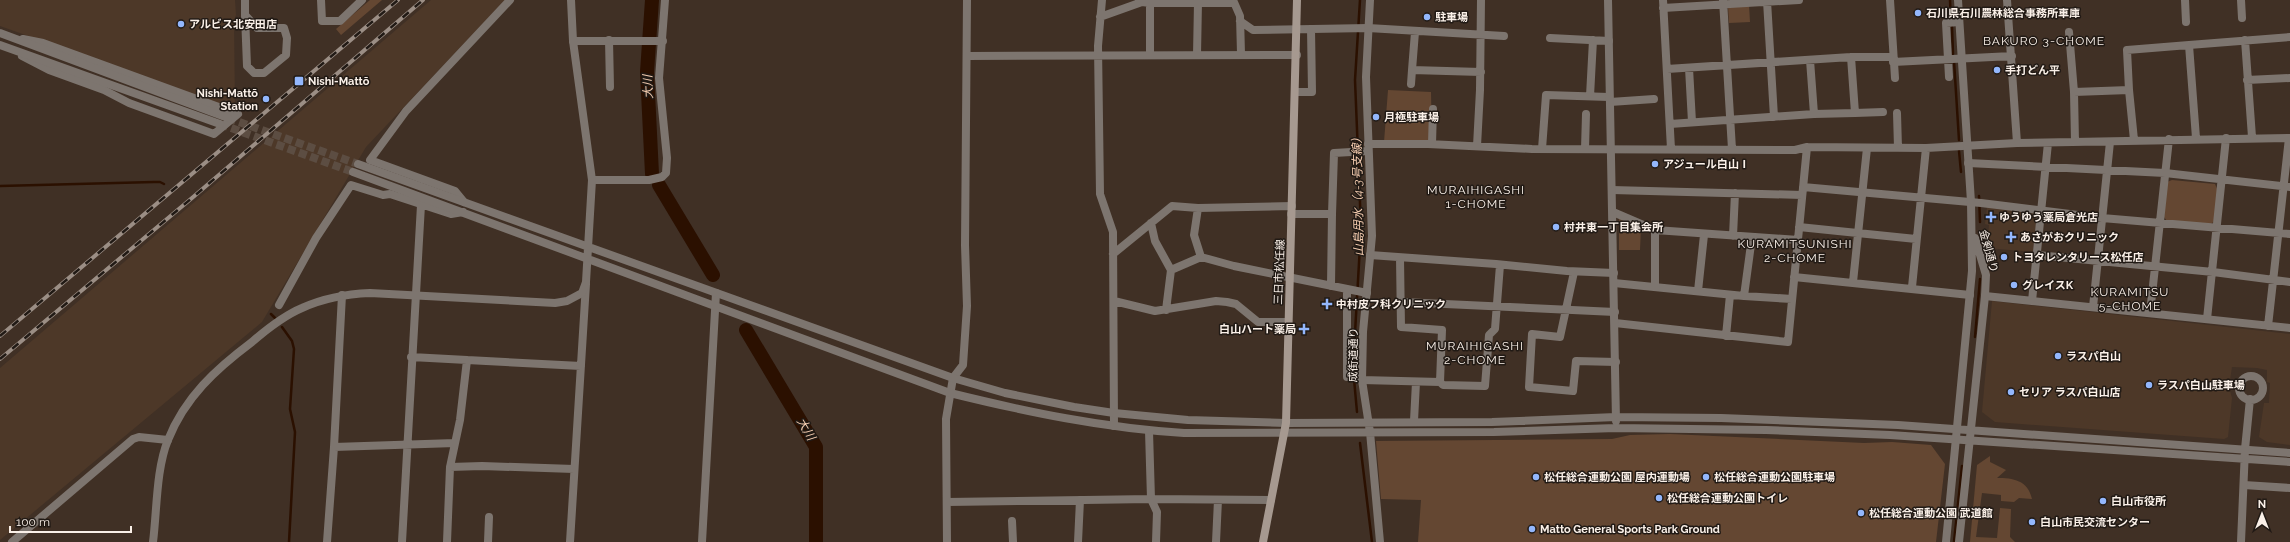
<svg xmlns="http://www.w3.org/2000/svg" width="2290" height="542" viewBox="0 0 2290 542" font-family="Raleway,'Noto Sans JP',sans-serif">
<style>
.built{fill:#4d3828}
.green{fill:#644732}
.lines{fill:none;stroke-linecap:round;stroke-linejoin:round}
.stream{stroke:#2b1000;stroke-width:2.5}
.river{stroke:#2b1000;stroke-width:14}
.tertiary-tunnel{stroke:#5c4d42;stroke-width:8;stroke-dasharray:8 4;stroke-linecap:butt}
.minor{stroke:#7d756f;stroke-width:8}
.tertiary{stroke:#7d756f;stroke-width:8}
.secondary{stroke:#a69990;stroke-width:8}
.rail-casing{stroke:#9b8e85;stroke-width:4}
.rail{stroke:#211a15;stroke-width:2.5;stroke-dasharray:8;stroke-linecap:butt}
.poi-dot{fill:#93b7fd;stroke:#211a15;stroke-width:1.5}
.labels{text-anchor:middle;stroke-width:3;stroke-linejoin:round;paint-order:stroke}
.poi-label{font-size:11px;font-weight:bold;fill:#faf0e8;stroke:#211a15;text-anchor:start}
.street-label{font-size:11px;fill:#faf0e8;stroke:#211a15}
.neighbourhood-label{font-size:12px;letter-spacing:1px;fill:#faf0e8;stroke:#211a15}
.water-label{font-size:12px;font-style:italic;fill:#f7ceb1;stroke:#211a15}
</style>
<rect width="100%" height="100%" fill="#403025"/>
<path class="built" d="M0,0H235L236,15L234,20L235,109L0,26Z
M431,0H505L366,147L262,322L0,540V368Z
M1987,207L2033,212L2037,217L2033,252L1987,248L1989,225L1985,224Z
M1992,301L2290,334V445L2267,442L2259,437L2264,403H2269L2270,383L2267,382V370L2257,368L2232,367L2229,387L2232,398L2228,437L2224,439L1995,422L1982,412Z"/>
<path class="green" d="M370,0H382L341,35L336,29Z
M1749,5L1750,22L1729,23L1728,6Z
M1388,90L1431,92L1432,142H1384Z
M2172,180L2215,184L2218,191L2215,221L2209,225L2167,221L2164,217L2167,182Z
M1619,218L1641,227L1640,250H1619Z
M1670,434L1864,443L1892,442L1931,445L1945,464L1936,542H1418L1421,500L1381,499L1376,441L1612,439L1630,435Z
M1990,456V462L2006,470L1997,478C2013,478 2028,480 2032,499L2019,498L2014,502L2001,501V495L1982,493L1976,537L1997,538L2000,508L2011,509L2010,537L2015,542H1970L1977,465Z"/>
<g class="lines">
<path class="stream" d="M1950,0L1951,20
M1952,27L1953,54
M1954,61L1959,140
M1959,151L1961,172
M0,186L154,182H160L164,184
M1979,196L1980,222
M271,314L275,318
M282,327L292,341L294,349L290,409L295,432L289,542
M1975,337L1980,279
M1357,412L1353,368L1361,228L1355,80L1360,0
M1360,443L1372,542
M1954,542L1962,466"/>
<path class="river" d="M652,0L647,72L652,174
M659,185L713,275
M746,330L816,447V542"/>
<path class="tertiary-tunnel" d="M228,118L358,164
M220,124L353,172"/>
<path class="minor" d="M321,0L322,21H340L362,0
M1102,0L1098,46L1100,194L1113,232L1114,426
M1139,0L1142,2L1150,3H1233
M1233,0L1240,16L1241,54
M1663,0L1671,149
M1723,0L1732,149
M1890,0L1895,78
M2007,0L2017,143
M2185,0L2186,22
M2241,0L2242,18
M1767,1L1774,117
M1150,3V55
M1663,8L1799,0
M245,15L257,28H284L287,38L286,55L264,73H254L247,66Z
M1100,17L1142,2
M1240,21L1253,30L1368,28L1504,36
M1415,32L1412,70L1481,72
M2069,32L2074,92
M1550,38L1609,41
M609,40L610,87
M2245,40L2252,137
M573,41H663
M1197,55L1198,2
M22,56L49,70L104,90L129,103L214,134L238,114L43,43L23,39
M967,56L1297,55
M1810,60L1814,114
M1893,62L2012,56
M1689,68L1692,122
M1667,69L1851,57H1893
M1949,77L1946,23L1959,22
M2247,80L2290,78
M1411,84L1412,70
M2129,90L2127,50L2189,45
M1296,92H1312L1311,29
M1590,96L1593,40
M1610,102L1654,99
M1855,113L1883,112
M1897,113L1898,148
M1670,124L1814,114L1855,113L1851,57
M2196,138L2189,45L2290,37
M2075,142L2074,92L2129,90L2134,140
M1368,144H1428L1532,149L1795,150L1807,147L1926,148L2017,143L2290,138
M1432,144L1433,109
M1477,146L1480,90L1481,0
M1542,149L1546,95L1609,97
M1585,149L1586,114
M1968,163L2165,173L2290,187
M592,180H649L662,177L666,173L667,158L659,78L665,0
M1803,187L1981,203L2102,218L2290,234
M1612,190L1802,195
M464,202L455,191L370,160L406,111L510,0
M1198,208L1194,235L1201,257
M1613,212L1655,230L1798,240
M1291,214H1332L1331,286
M1332,214L1334,153L1368,151
M1151,223L1155,241L1171,270L1166,310
M1799,227L1916,239
M1733,236L1735,193
M1113,254L1172,206L1198,208L1292,206
M1370,255L1496,264L1567,271L1614,273
M2037,255L2213,272L2290,282
M1400,258L1401,327L1442,330L1440,382
M1171,270L1201,257L1234,266L1367,293
M1574,272L1560,337L1532,334L1529,387L1573,391L1576,361L1616,362
M1794,277L1970,295
M1853,282L1867,148
M1614,283L1744,296L1792,299
M1655,287V230
M1912,287L1926,148
M1347,289V377L1357,376L1362,380L1440,382L1443,385L1485,386L1489,335L1495,329L1500,265
M1698,291L1704,235
M1744,296L1752,237
M1985,296L2290,328
M1114,301L1155,311L1216,301L1227,302L1236,304L1258,322H1288
M2032,301L2048,143
M1402,302L1615,312
M279,305L316,238L351,185L383,195L390,194L451,214L463,212
M2093,307L2110,142
M2150,313L2169,139
M2207,319L2226,138
M1615,323L1788,342L1807,147
M2268,326L2289,138
M1726,336L1730,295
M411,357L467,360
M1414,421L1416,382
M1149,431L1151,499L1157,512L1156,542
M334,447L342,295
M450,467L482,466L574,469
M2244,485L2290,488
M947,502L1151,499L1271,500
M1012,521L1013,542
M12,542L133,439L139,437L168,440
M327,542L334,447L455,443
M402,542L421,205
M447,542L450,467L460,420L467,360L581,366
M488,542L489,517
M570,542L586,284
M702,542L716,293
M947,542L946,419L953,378L963,365L967,306L965,245L967,0
M1078,542L1080,500
M1216,542L1218,500"/>
<path class="tertiary" d="M245,0V15
M1370,0L1366,77L1372,236L1363,332L1362,380L1370,432L1380,542
M1608,0L1616,421
M0,33L228,118
M0,45L220,124
M358,164L953,378L1005,393L1074,407L1114,413L1188,420L1286,423L1492,422L1616,417L1721,418L1898,425L2290,453
M353,172L950,393C1027,412 1104,428 1184,433L1494,432L1616,428L1766,430L1890,435L2290,462
M2239 388a12 12 0 1 1 24 0a12 12 0 1 1-24 0Z
M153,542C157,511 156,469 168,440C185,397 216,369 252,342C267,329 283,316 302,308C324,298 346,294 370,293L555,303L567,301L582,293L586,282L592,180L573,41L571,0
M1946,542L1972,271L1971,202L1958,0
M1959,542L1985,296L1986,275L1975,238
M2241,542L2245,449L2250,399"/>
<path class="secondary" d="M1263,542L1286,423L1297,0"/>
<defs>
<path id="rail" d="M0,336L398,0
M0,359L192,198L423,0"/>
</defs>
<use href="#rail" class="rail-casing"/>
<use href="#rail" class="rail"/>
</g>
<g class="poi-dot">
<circle cx="1918" cy="13" r="4"/>
<circle cx="1427" cy="17" r="4"/>
<circle cx="181" cy="24" r="4"/>
<circle cx="1997" cy="70" r="4"/>
<rect x="294" y="76" width="10" height="10" rx="2"/>
<circle cx="266" cy="99" r="4"/>
<circle cx="1376" cy="117" r="4"/>
<circle cx="1655" cy="164" r="4"/>
<path d="M1989 211h4v4h4v4h-4v4h-4v-4h-4v-4h4z"/>
<circle cx="1556" cy="227" r="4"/>
<path d="M2009 231h4v4h4v4h-4v4h-4v-4h-4v-4h4z"/>
<circle cx="2004" cy="257" r="4"/>
<circle cx="2014" cy="285" r="4"/>
<path d="M1325 298h4v4h4v4h-4v4h-4v-4h-4v-4h4z"/>
<path d="M1302 323h4v4h4v4h-4v4h-4v-4h-4v-4h4z"/>
<circle cx="2058" cy="356" r="4"/>
<circle cx="2149" cy="385" r="4"/>
<circle cx="2011" cy="392" r="4"/>
<circle cx="1536" cy="477" r="4"/>
<circle cx="1706" cy="477" r="4"/>
<circle cx="1659" cy="498" r="4"/>
<circle cx="2103" cy="501" r="4"/>
<circle cx="1861" cy="513" r="4"/>
<circle cx="2032" cy="522" r="4"/>
<circle cx="1532" cy="529" r="4"/>
</g>
<g class="labels">
<g class="poi-label">
<text x="1926" y="17">石川県石川農林総合事務所車庫</text>
<text x="1435" y="21">駐車場</text>
<text x="189" y="28">アルビス北安田店</text>
<text x="2005" y="74">手打どん平</text>
<text x="308" y="85">Nishi-Mattō</text>
<text x="258" y="97" text-anchor="end">Nishi-Mattō<tspan x="258" dy="13">Station</tspan></text>
<text x="1384" y="121">月極駐車場</text>
<text x="1663" y="168">アジュール白山Ⅰ</text>
<text x="1999" y="221">ゆうゆう薬局倉光店</text>
<text x="1564" y="231">村井東一丁目集会所</text>
<text x="2020" y="241">あさがおクリニック</text>
<text x="2012" y="261">トヨタレンタリース松任店</text>
<text x="2022" y="289">グレイスK</text>
<text x="1336" y="308">中村皮フ科クリニック</text>
<text x="1296" y="333" text-anchor="end">白山ハート薬局</text>
<text x="2066" y="360">ラスパ白山</text>
<text x="2157" y="389">ラスパ白山駐車場</text>
<text x="2019" y="396">セリア ラスパ白山店</text>
<text x="1544" y="481">松任総合運動公園 屋内運動場</text>
<text x="1714" y="481">松任総合運動公園駐車場</text>
<text x="1667" y="502">松任総合運動公園トイレ</text>
<text x="2111" y="505">白山市役所</text>
<text x="1869" y="517">松任総合運動公園 武道館</text>
<text x="2040" y="526">白山市民交流センター</text>
<text x="1540" y="533">Matto General Sports Park Ground</text>
</g>
<g class="street-label">
<text transform="translate(1989 251) rotate(75)" y="4">金剣通り</text>
<text transform="translate(1279 272) rotate(-88)" y="4">三日市松任線</text>
<text transform="translate(1353 355) rotate(-89)" y="4">成街道通り</text>
</g>
<g class="neighbourhood-label">
<text x="2044" y="45">BAKURO 3-CHOME</text>
<text x="1476" y="194">MURAIHIGASHI<tspan x="1476" dy="14">1-CHOME</tspan></text>
<text x="1795" y="248">KURAMITSUNISHI<tspan x="1795" dy="14">2-CHOME</tspan></text>
<text x="2130" y="296">KURAMITSU<tspan x="2130" dy="14">5-CHOME</tspan></text>
<text x="1475" y="350">MURAIHIGASHI<tspan x="1475" dy="14">2-CHOME</tspan></text>
</g>
<g class="water-label">
<text transform="translate(648 87) rotate(-92)" y="4">大川</text>
<text transform="translate(1358 194) rotate(-91)" y="4">山島用水（4-3号支線）</text>
<text transform="translate(806 429) rotate(59)" y="4">大川</text>
</g>
</g>
<g transform="translate(2262 514)" stroke="#211a15" stroke-width="3" paint-order="stroke">
<path d="M0-3L7 15L0 10L-7 15Z" fill="#faf0e8"/>
<text y="-6" font-size="11" font-weight="bold" text-anchor="middle" fill="#faf0e8">N</text>
</g>
<path d="M10 526v6h121v-6" fill="none" stroke="#faf0e8" stroke-width="2"/>
<text x="16" y="526" font-size="12" fill="#faf0e8" stroke="#211a15" stroke-width="3" paint-order="stroke">100 m</text>
</svg>
